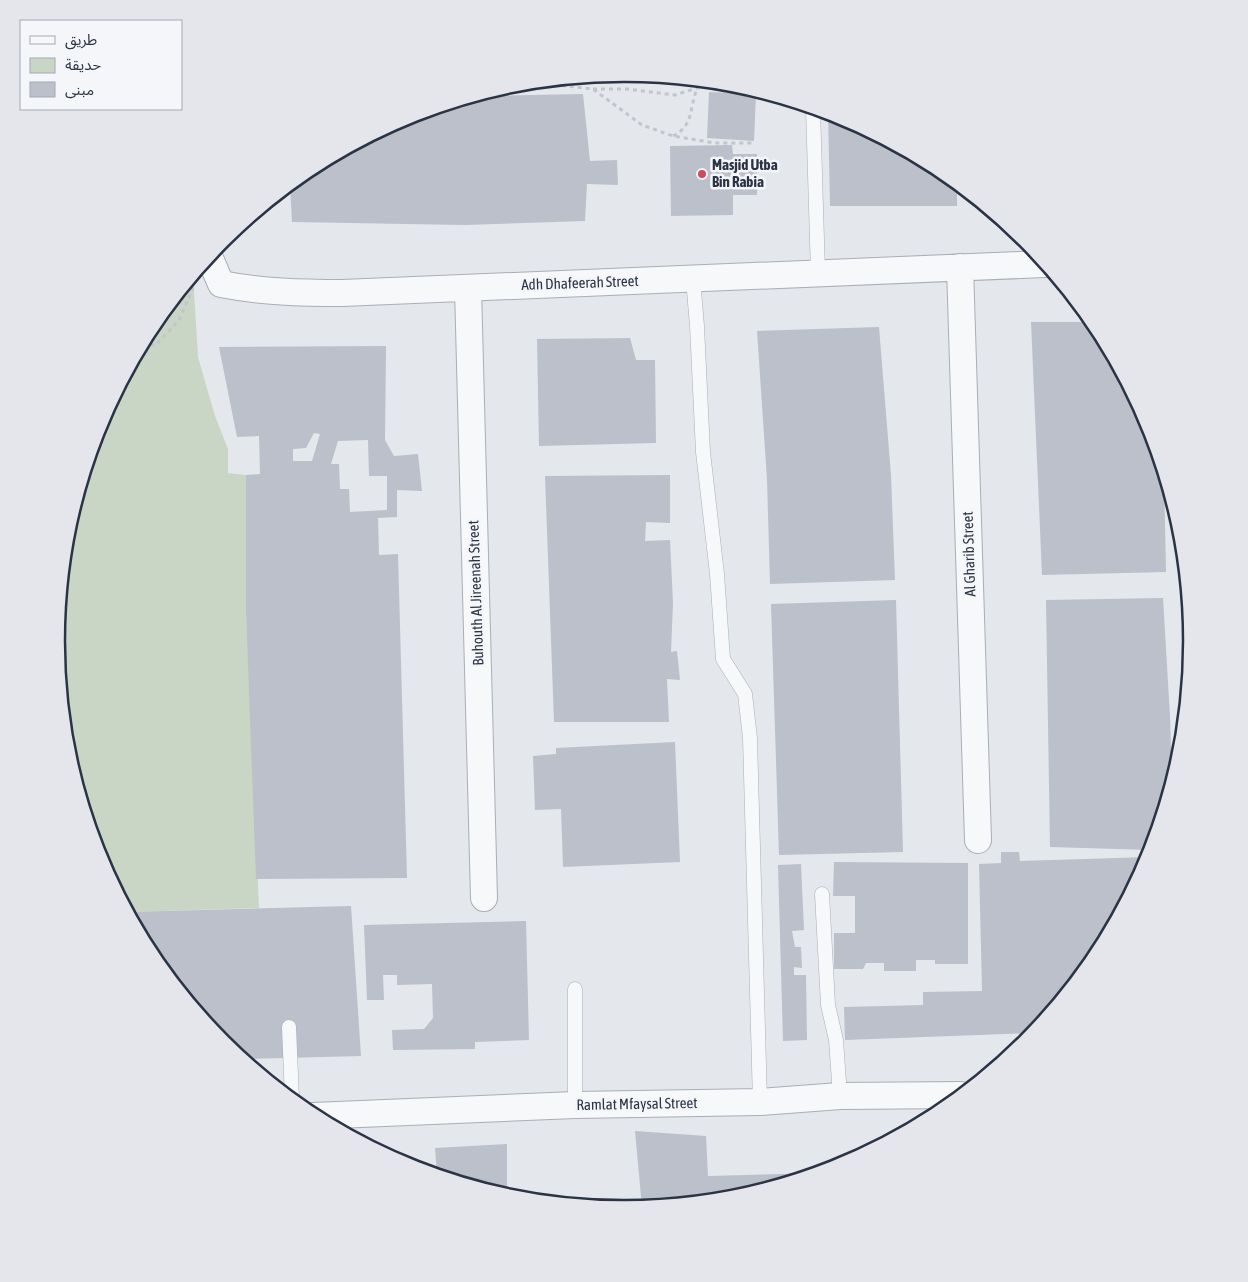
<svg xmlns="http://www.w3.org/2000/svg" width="1248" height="1282" viewBox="0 0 1248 1282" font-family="'Asap Condensed','Noto Sans Arabic',sans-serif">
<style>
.green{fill:#c9d6c5}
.building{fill:#bbc0ca;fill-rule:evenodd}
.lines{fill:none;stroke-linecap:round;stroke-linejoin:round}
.service-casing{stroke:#a9aeb7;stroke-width:15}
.minor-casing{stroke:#a9aeb7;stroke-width:28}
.path{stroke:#c2c5cb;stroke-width:3;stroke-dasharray:4 4;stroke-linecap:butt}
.service{stroke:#f7f8fa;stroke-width:14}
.minor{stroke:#f7f8fa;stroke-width:26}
.poi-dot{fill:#d1495b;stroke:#f4f6f9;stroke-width:2}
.labels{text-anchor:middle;stroke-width:5;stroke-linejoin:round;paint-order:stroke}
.poi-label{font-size:15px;font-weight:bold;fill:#2b3445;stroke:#f4f6f9;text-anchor:start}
.street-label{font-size:15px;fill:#2b3445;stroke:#f4f6f9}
.rim{fill:none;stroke:#2b3445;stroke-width:2.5}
</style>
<rect width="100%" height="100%" fill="#e4e7ec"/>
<path class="green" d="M193,275L198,357L215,416L228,449V473L246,475V613L259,908L128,912L99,858L67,751L56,641L67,530L100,423L152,325Z"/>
<path class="building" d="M624,73L658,77V80L561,81V79Z
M709,92L756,94L754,141L707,138Z
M583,94L590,161L617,160L618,185L587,184L585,221L465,225L292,222L290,184L309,169L407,116L476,96Z
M828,112L842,117L940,169L957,183V206H830Z
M732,145L733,154H757V195H733V215L671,216L670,146Z
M1031,322H1093L1096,326L1149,424L1164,473L1166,572L1042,575Z
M879,327L891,475L895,580L770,584L767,479L757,331Z
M630,338L636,360H655L656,443L539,446L537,339Z
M386,346L385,440L394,456L418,454L422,491L397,490V517L378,518L379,555L398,554L407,878L256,879L246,613V475L260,474L259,436L237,437L219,347ZM314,433L320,434L312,461H293V449L306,448ZM368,440L369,476H387V510L350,512L349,489H340L339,464H331L338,441Z
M670,475V523L646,522L645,541L670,540L673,603L671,652L677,651L680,680L667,679L669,722H554L545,476Z
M1163,598L1170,716L1172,782L1151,850L1050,847L1046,600Z
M896,600L903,852L779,855L771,604Z
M675,742L680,862L563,867L561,809L535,810L533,756L556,754V748Z
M1001,852H1019L1020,861L1149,857L1096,957L1033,1033L845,1040L844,1007L923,1005V992L982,991L979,864L1001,863Z
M834,862L968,863V964H935V960H916V971H884V963H866L863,969H834V933H855V896H833Z
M801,864L804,930L792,931L795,947H801L802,968L794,967V975H806L807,1040L783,1041L778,865Z
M351,906L361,1056L243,1059L222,1042L152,956L128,912Z
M526,921L529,1040L475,1042V1049L393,1050L392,1030L424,1029L433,1018L432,984L397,985V975H383L384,1000H367L364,925Z
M635,1131L706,1136L708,1176L818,1173L734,1198L642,1207Z
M507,1144V1196L437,1175L435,1148Z"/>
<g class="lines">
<defs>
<path id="service" d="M813,108L818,273
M693,279L697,326L703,452L717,574L723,659L745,694L750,738L760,1102
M822,894L828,1005L836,1040L840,1096
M575,989V1105
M289,1027L292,1099"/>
<path id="minor" d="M209,256L221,284C262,292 301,293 342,293L1045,264
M960,267L978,840
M468,288L484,898
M313,1116L575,1105L760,1102L840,1096L961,1095"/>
</defs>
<use href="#service" class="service-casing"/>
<use href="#minor" class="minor-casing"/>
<path class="path" d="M530,82L593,89L642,125L673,136L715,143H752
M593,89H627L675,95L697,88L723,84L737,85
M673,136C694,126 689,108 697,89
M172,301H174L192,287
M142,344L156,345L179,320L193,288"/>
<use href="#service" class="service"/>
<use href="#minor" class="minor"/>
</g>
<circle class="poi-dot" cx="702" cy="174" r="5"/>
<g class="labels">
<g class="poi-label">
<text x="712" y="170">Masjid Utba<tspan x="712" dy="17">Bin Rabia</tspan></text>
</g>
<g class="street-label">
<text transform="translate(580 283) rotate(-2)" y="5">Adh Dhafeerah Street</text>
<text transform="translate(969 554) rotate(-92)" y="5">Al Gharib Street</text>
<text transform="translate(476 593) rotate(-92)" y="5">Buhouth Al Jireenah Street</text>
<text transform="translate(637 1104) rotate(-1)" y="5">Ramlat Mfaysal Street</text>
</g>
</g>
<path d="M0 0H1248V1282H0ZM65 641a559 559 0 1 1 1118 0a559 559 0 1 1-1118 0Z" fill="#e4e6eb" fill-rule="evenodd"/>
<path class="rim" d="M65 641a559 559 0 1 1 1118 0a559 559 0 1 1-1118 0Z"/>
<rect x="20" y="20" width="162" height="90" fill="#f4f6f9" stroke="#a4a8b1"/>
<rect x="30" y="36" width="25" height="8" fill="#f7f8fa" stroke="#a4a8b1"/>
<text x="65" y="45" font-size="15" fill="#2b3445">طريق</text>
<rect x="30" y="58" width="25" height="15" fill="#c9d6c5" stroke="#a4a8b1"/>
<text x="65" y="70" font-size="15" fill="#2b3445">حديقة</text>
<rect x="30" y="82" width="25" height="15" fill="#bbc0ca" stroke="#a4a8b1"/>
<text x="65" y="95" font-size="15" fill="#2b3445">مبنى</text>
</svg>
